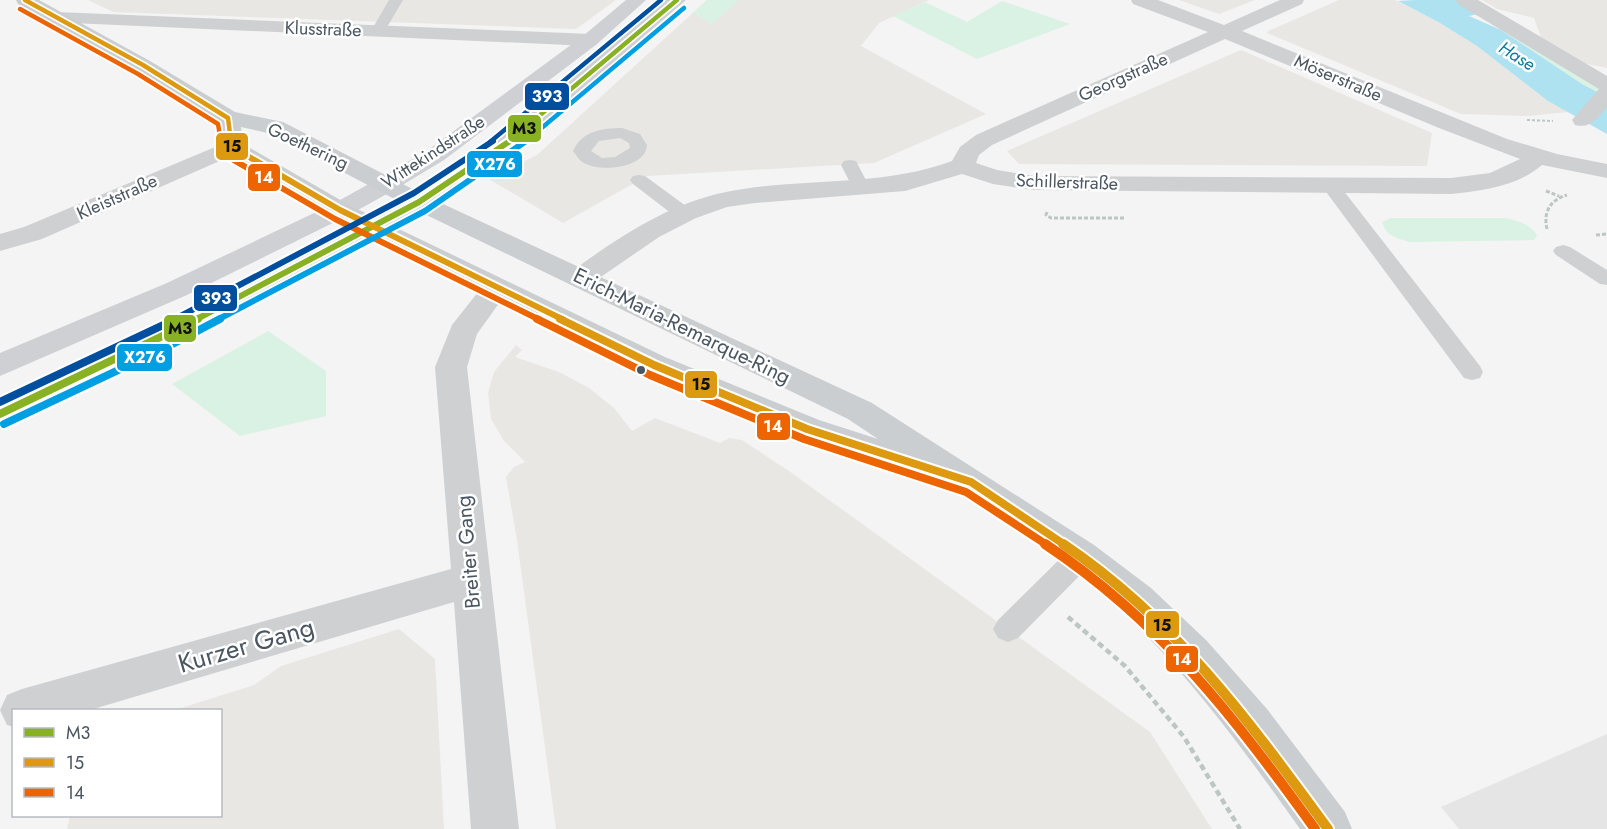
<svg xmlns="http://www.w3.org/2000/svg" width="1607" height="829" viewBox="0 0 1607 829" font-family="Jost,sans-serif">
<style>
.commercial{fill:#e8e7e3}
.education{fill:#e6e5e6}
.green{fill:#d9f2e3}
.water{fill:#aee2f0}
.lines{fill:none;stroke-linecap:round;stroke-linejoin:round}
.path-far2{stroke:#bcc7c4;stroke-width:2;stroke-dasharray:3 2;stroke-linecap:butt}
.path-far1{stroke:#bcc7c4;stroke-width:3;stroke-dasharray:4 2;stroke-linecap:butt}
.path{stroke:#bcc7c4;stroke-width:4.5;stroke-dasharray:6 4;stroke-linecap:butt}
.lane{fill:#ced0d2;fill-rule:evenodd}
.street{fill:#ced0d2;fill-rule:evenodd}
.secondary{fill:#ced0d4;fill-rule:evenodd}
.primary{fill:#caced1;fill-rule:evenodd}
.bus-1-far2-casing{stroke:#fff;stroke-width:8}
.bus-1-far1-casing{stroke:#fff;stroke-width:10}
.bus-1-casing{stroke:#fff;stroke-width:12}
.bus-2-far3-casing{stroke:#fff;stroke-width:8}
.bus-2-far2-casing{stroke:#fff;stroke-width:10}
.bus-2-far1-casing{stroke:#fff;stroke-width:12}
.bus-2-casing{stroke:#fff;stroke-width:14}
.bus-3-far3-casing{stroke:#fff;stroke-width:8}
.bus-3-far2-casing{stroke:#fff;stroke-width:10}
.bus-3-far1-casing{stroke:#fff;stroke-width:12}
.bus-3-casing{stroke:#fff;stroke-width:14}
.bus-4-far2-casing{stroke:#fff;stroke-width:8}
.bus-4-far1-casing{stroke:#fff;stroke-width:10}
.bus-4-casing{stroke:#fff;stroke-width:12}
.bus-5-far2-casing{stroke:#fff;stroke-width:8}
.bus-5-far1-casing{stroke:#fff;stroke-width:10}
.bus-5-casing{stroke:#fff;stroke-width:12}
.bus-1-far2{stroke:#89b124;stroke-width:4.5}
.bus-1-far1{stroke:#89b124;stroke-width:6}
.bus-1{stroke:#89b124;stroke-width:8}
.bus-2-far3{stroke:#dd990f;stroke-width:4.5}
.bus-2-far2{stroke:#dd990f;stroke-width:6}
.bus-2-far1{stroke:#dd990f;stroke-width:8}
.bus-2{stroke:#dd990f;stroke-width:10}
.bus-3-far3{stroke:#ec6500;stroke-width:4.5}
.bus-3-far2{stroke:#ec6500;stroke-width:6}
.bus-3-far1{stroke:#ec6500;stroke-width:8}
.bus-3{stroke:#ec6500;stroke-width:10}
.bus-4-far2{stroke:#009fe3;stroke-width:4.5}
.bus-4-far1{stroke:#009fe3;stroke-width:6}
.bus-4{stroke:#009fe3;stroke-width:8}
.bus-5-far2{stroke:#004f9f;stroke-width:4.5}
.bus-5-far1{stroke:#004f9f;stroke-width:6}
.bus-5{stroke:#004f9f;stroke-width:8}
.bus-dot{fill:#4a5661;stroke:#fff;stroke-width:2}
.labels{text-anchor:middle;stroke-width:5;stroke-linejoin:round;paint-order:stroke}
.far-street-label{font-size:18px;fill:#4a5661;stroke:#fff}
.far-water-label{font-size:18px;font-style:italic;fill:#0c7c9b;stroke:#fff}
.street-label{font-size:21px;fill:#4a5661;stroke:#fff}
.near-street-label{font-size:26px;fill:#4a5661;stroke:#fff}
.line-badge{stroke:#fff;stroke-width:2}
.badge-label{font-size:16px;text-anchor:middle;font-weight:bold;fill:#fff}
.pale-badge-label{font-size:16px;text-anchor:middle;font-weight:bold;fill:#111}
</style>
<rect width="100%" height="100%" fill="#f4f4f4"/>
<path class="commercial" d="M88,0H616L576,29L113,12Z
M707,0H929L879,23L861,46L986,114L874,163L647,176L563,223L489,179L537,155Z
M1179,0H1255L1219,14Z
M1339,0H1395L1440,23L1477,46L1548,101L1569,112L1527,116L1461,114L1267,33L1268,31Z
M1482,0H1607V68L1572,61L1543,43L1534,18L1497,9Z
M1241,50L1432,133L1427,166L1019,164L1007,151Z
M516,345L522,350L515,357L559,372L589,388L614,408L632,431L655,418L720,443L729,438L742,440L789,471L1150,732L1212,829H556L517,540L506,477L514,467L525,462L504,441L491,419L488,393L494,372Z
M399,629L435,659L444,829H67L70,816H220V710H175L254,685L281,666Z"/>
<path class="education" d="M1607,734V829H1459L1441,807Z"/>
<path class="green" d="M707,0H739L712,24L693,13Z
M1002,1L1070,24L977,59L893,16L925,2L967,22Z
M1501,30L1607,89V97L1582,84Z
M1391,218H1505C1518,221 1529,223 1537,235L1534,240L1410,242C1396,238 1386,236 1382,222Z
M268,331L326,371V416L240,436L172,384Z"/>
<path class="water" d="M1415,0H1457L1478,14L1469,16L1501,30L1582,84L1607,97V134L1548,101L1477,46L1440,23L1398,1Z"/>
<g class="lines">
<path class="path-far2" d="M1527,120L1553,121"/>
<path class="path-far1" d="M1546,191L1559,196
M1047,212L1046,215L1051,218H1124
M1547,229C1543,212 1550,200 1567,195
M1596,235L1607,234"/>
<path class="path" d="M1068,617L1125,666L1184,737L1240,829"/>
<path class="lane" d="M389,0H403L383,34H373L371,31Z
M622,128L640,134L647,145C646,168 602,172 586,164C580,162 577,156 573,151C582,131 602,128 622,128ZM620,138L629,143L630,148L615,157L602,158L591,151L599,141Z
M850,160L856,161L870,188L867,192H855L841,165L844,161Z
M639,175L645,176L690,209L692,213L690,217H676L633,184L630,180L633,176Z
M1330,180L1336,181L1480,366L1483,372L1480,378L1472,380L1464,378L1321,185L1324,181Z
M1563,245L1570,247L1607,270V285L1600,284L1556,255L1553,251L1556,247Z
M1081,544L1091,548L1095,556L1091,564L1018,638L1008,642L998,638L993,629L998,620L1071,548Z"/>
<path class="street" d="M1131,0H1158L1224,25L1280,0H1304L1302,4L1242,31L1507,139L1557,154L1607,164V178L1542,165C1516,187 1483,190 1451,194L1034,190L993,184L962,174L905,191L755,203L727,207L696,218L659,237L592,283L582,286L572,283L568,277L572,271C619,237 668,204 726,192C801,177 879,188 952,161L960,147L976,135L1208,32L1133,4ZM1225,39L1439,128L1520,159L1490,173L1451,178L1034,176L997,170L976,163L979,155L992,145Z
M1456,0H1478L1607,76V107C1597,118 1591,129 1575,125L1572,120L1599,89L1458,4Z
M57,12L590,34L597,36L600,40L597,44L590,46L50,22L47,18L50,14Z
M232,140L240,142L244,147L240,152L42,239L0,251V234L24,227Z
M496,279L506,282L510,288L477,334L467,367L519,829H471L454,602L90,710H14V727L7,725L0,710L7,695L22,689L451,569L435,367L452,325L486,282Z"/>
<path class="secondary" d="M626,0H646L597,44L444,160L394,190L349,215L187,295L0,376V353L167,283L331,205L376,180L428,150L583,36Z
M666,0H686L515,148L428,207L169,347L0,426V400L147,333L410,197L499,138Z"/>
<path class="primary" d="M16,0H39L150,61L235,112L283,122L428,197L872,403L1094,545L1151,588L1207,641L1267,709L1345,812L1352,829H1300C1246,753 1192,678 1124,613C1069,562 999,518 936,477L924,480L795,438L643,373L331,215L224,152L220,147L217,121L136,69L18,4ZM241,127L268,133L410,207L848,419L878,439L819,420L665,357L349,205L243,144Z"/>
<defs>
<path id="bus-1-far2" d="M508,142L677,0"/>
<path id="bus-1-far1" d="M195,320L419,202L510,141"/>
<path id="bus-1" d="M0,414L198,319"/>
<path id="bus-2-far3" d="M25,0L143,65L228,118L231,142"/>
<path id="bus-2-far2" d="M231,141L232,147L340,210L564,320"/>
<path id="bus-2-far1" d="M560,319L654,365L807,429L971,482L1065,545"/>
<path id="bus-2" d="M1063,544C1176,620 1249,721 1328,829"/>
<path id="bus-3-far3" d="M20,9L138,74L218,124L221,142"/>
<path id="bus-3-far2" d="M221,141L225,155L335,219L540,320"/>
<path id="bus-3-far1" d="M537,319L650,375L804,439L966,492L1047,545"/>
<path id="bus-3" d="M1045,544C1162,622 1234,717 1315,829"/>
<path id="bus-4-far2" d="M525,142L684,8"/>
<path id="bus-4-far1" d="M217,320L425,211L526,141"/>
<path id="bus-4" d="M4,424L163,349L220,319"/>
<path id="bus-5-far2" d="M490,142L661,0"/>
<path id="bus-5-far1" d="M173,320L414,193L493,141"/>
<path id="bus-5" d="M0,402L176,319"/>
</defs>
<use href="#bus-1-far2" class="bus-1-far2-casing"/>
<use href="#bus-1-far1" class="bus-1-far1-casing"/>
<use href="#bus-1" class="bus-1-casing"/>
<use href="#bus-2-far3" class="bus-2-far3-casing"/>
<use href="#bus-2-far2" class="bus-2-far2-casing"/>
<use href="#bus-2-far1" class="bus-2-far1-casing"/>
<use href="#bus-2" class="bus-2-casing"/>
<use href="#bus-3-far3" class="bus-3-far3-casing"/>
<use href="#bus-3-far2" class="bus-3-far2-casing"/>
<use href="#bus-3-far1" class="bus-3-far1-casing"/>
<use href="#bus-3" class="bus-3-casing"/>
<use href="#bus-4-far2" class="bus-4-far2-casing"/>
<use href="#bus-4-far1" class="bus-4-far1-casing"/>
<use href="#bus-4" class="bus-4-casing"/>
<use href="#bus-5-far2" class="bus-5-far2-casing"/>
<use href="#bus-5-far1" class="bus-5-far1-casing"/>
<use href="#bus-5" class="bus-5-casing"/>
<use href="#bus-1-far2" class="bus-1-far2"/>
<use href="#bus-1-far1" class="bus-1-far1"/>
<use href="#bus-1" class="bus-1"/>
<use href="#bus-2-far3" class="bus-2-far3"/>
<use href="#bus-2-far2" class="bus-2-far2"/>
<use href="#bus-2-far1" class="bus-2-far1"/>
<use href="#bus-2" class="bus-2"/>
<use href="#bus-3-far3" class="bus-3-far3"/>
<use href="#bus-3-far2" class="bus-3-far2"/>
<use href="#bus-3-far1" class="bus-3-far1"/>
<use href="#bus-3" class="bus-3"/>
<use href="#bus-4-far2" class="bus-4-far2"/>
<use href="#bus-4-far1" class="bus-4-far1"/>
<use href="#bus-4" class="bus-4"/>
<use href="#bus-5-far2" class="bus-5-far2"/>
<use href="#bus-5-far1" class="bus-5-far1"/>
<use href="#bus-5" class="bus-5"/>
</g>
<circle class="bus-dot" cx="641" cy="370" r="5"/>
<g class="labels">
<g class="far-street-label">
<text transform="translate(323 29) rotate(2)" y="6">Klusstraße</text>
<text transform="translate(1123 77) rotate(-24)" y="6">Georgstraße</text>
<text transform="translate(1338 78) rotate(23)" y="6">Möserstraße</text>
<text transform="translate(308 146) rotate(25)" y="6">Goethering</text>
<text transform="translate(433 152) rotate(-33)" y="6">Wittekindstraße</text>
<text transform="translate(1067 182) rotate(2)" y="6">Schillerstraße</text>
<text transform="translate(117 197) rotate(-24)" y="6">Kleiststraße</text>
</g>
<g class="far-water-label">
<text transform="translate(1517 56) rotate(32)" y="6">Hase</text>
</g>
<g class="street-label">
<text transform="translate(682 326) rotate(26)" y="7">Erich-Maria-Remarque-Ring</text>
<text transform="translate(468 552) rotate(-95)" y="7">Breiter Gang</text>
</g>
<g class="near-street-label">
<text transform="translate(246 645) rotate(-16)" y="9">Kurzer Gang</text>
</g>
</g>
<g class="line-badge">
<rect x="524" y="82" width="46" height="29" rx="6" fill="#004f9f"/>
<rect x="507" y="114" width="35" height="29" rx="6" fill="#89b124"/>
<rect x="215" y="132" width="34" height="29" rx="6" fill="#dd990f"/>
<rect x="466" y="150" width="57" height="28" rx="6" fill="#009fe3"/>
<rect x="247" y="163" width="34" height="29" rx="6" fill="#ec6500"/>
<rect x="193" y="284" width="45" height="28" rx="6" fill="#004f9f"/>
<rect x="163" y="314" width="34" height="29" rx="6" fill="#89b124"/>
<rect x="116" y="343" width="57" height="29" rx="6" fill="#009fe3"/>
<rect x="684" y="370" width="34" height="29" rx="6" fill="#dd990f"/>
<rect x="756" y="412" width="35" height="29" rx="6" fill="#ec6500"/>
<rect x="1145" y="610" width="35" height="29" rx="6" fill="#dd990f"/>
<rect x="1165" y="645" width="34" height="28" rx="6" fill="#ec6500"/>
</g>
<g class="badge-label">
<text x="547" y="102">393</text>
<text x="495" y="170">X276</text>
<text x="264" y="183">14</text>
<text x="216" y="304">393</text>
<text x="145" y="363">X276</text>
<text x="773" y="432">14</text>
<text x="1182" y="665">14</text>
</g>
<g class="pale-badge-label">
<text x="524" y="134">M3</text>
<text x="232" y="152">15</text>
<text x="180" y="334">M3</text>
<text x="701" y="390">15</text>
<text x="1162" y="631">15</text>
</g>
<rect x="12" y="709" width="210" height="108" fill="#ffffff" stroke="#b7bbc0" stroke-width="1.5"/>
<rect x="24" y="728" width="30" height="9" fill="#89b124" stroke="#b7bbc0" stroke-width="1.5"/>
<text x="66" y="739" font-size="18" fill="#4a5661">M3</text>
<rect x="24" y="758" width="30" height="9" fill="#dd990f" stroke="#b7bbc0" stroke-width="1.5"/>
<text x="66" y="769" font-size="18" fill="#4a5661">15</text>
<rect x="24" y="788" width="30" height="9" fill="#ec6500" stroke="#b7bbc0" stroke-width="1.5"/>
<text x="66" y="799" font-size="18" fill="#4a5661">14</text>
</svg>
